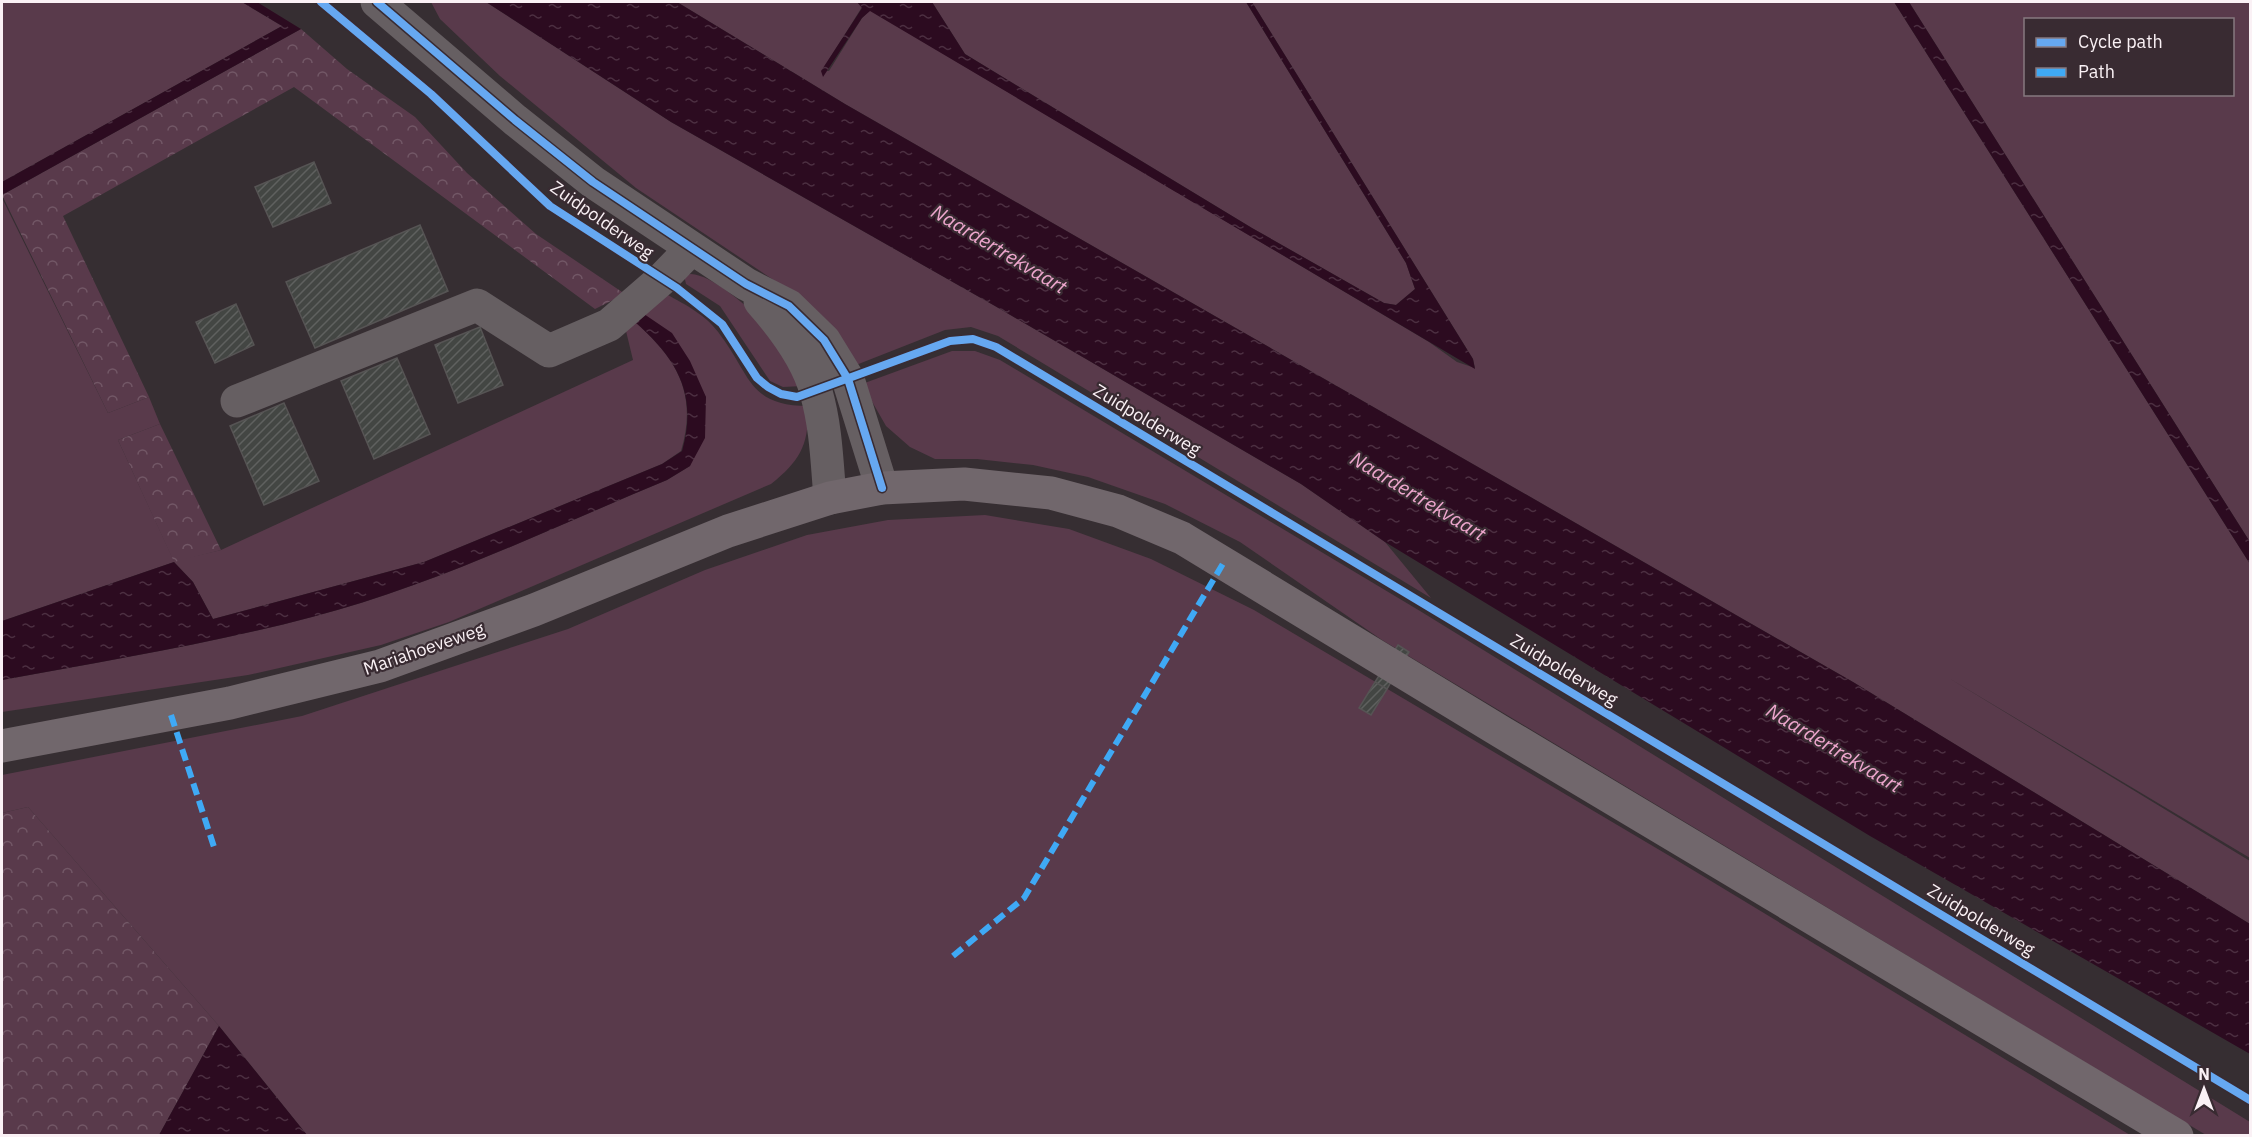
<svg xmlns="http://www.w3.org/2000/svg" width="2252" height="1137" viewBox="0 0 2252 1137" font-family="'IBM Plex Sans',sans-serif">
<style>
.grass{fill:#593a4b;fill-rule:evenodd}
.forest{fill:url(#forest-crowns)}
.water{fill:url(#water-ripples)}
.building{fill:url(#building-hatch);stroke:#565454;stroke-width:1.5}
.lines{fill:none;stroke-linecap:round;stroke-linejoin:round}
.minor{stroke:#665f62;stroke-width:33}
.major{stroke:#71676c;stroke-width:33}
.quiet{stroke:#3fa9f5;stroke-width:6;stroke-dasharray:12 6;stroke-linecap:butt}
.cycleway-casing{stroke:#392b32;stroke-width:11}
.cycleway{stroke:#66a8f1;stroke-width:8}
.labels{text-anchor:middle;stroke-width:4.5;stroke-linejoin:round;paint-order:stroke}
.street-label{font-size:18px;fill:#faf1f5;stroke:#392b32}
.water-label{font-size:20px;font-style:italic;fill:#eda6cd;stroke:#392b32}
</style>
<defs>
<pattern id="forest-crowns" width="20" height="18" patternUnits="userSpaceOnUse" patternTransform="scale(1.5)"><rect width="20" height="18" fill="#593a4b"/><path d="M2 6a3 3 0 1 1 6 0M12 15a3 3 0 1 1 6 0" fill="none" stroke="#725766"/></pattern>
<pattern id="water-ripples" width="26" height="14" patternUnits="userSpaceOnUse" patternTransform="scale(1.5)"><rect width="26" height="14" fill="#2c0b20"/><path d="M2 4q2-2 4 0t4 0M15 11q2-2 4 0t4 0" fill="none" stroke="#4c2f41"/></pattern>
<pattern id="building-hatch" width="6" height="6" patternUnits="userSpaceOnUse" patternTransform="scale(1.5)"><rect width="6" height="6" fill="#434643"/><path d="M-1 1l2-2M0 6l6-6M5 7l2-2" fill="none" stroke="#5f615f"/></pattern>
</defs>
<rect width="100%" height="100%" fill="#362e32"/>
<path class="grass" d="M2,2H242L282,26L2,182Z
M431,2H486L671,122L995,306L1301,484L1385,542L1431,598L998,336L971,327L945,330L856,365L790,291L636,188L500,76L440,19Z
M677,2H857L862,7L822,71H829L862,18L870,10L1429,342L1457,362L1475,368L1473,359L1252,2H1894L2250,564V858L1947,677L2250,861V924L1853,682L845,104Z
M932,2H1246L1406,263L1415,289L1396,305L1384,303L1252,228L965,54Z
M1909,2H2250V542ZM2026,20H2232V94H2026Z
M2,198L108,413L149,397L160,424L118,440L174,561L221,550L633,360L626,331L635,322C677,359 698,394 681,451L662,464L424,562L213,619L193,582L174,562L2,621Z
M691,274C713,275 751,309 767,326C781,343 792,367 803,386L783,387L770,381L720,306L686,284L684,275Z
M666,294C686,305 708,316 721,336C751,376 749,406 808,406C809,444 801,460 771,484L449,622L381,645L248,675L2,712V680C105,661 210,644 312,617C435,585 551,528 667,480L690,466L706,397L644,314Z
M952,351H975L1000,360L1420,611L2250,1122V1135H2206L1382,640L1240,542L1165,504L1088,477L1033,465L977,459H935L910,447L886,426L862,384Z
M985,515L1069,529L1151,559L1254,610L1673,858L2130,1135H307L219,1026L28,807L2,813V775L302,716L568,629L705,570L807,535L888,520Z"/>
<path class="forest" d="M301,29L347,69L415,117L467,173L536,234L625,294L595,309L294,87L63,216L149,397L108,413L2,195Z
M160,424L221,550L174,562L118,440Z
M28,807L219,1026L159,1135H2V813Z"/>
<path class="water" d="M242,2H257L301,29L2,195V182L282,26Z
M486,2H677L845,104L1853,682L2250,924V1054L1870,836L1385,542L1301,484L995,306L671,122Z
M857,2H932L965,54L1252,228L1384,303L1396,305L1415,289L1406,263L1246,2H1252L1473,359L1475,369L870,11L862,18L823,77L821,71L862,8Z
M1894,2H1909L2250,542V564Z
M644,314L672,333L690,361L706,397L705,438L690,466L667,480C551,528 435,585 312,617C210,644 105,661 2,680V621L174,562L193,582L213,619L424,562L662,464L682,451C698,394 677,359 635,322Z
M219,1026L307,1135H159Z"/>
<path class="building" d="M314,162L331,203L273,227L255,187Z
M420,225L448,291L315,348L286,282Z
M236,304L254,345L215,363L196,322Z
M480,327L503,385L458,403L435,345Z
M397,358L430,434L374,459L341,381Z
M284,403L319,481L264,505L230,426Z
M1398,645L1409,652L1387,689L1375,682Z
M1375,682L1387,689L1371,715L1359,708Z"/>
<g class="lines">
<path class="minor" d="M377,2L515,120L593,182L746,284L789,306L824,340L848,379L882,488
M760,301C783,327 807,358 816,392C826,426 827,463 830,498
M237,401L477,305L549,351L609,325L662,279L691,249"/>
<path class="major" d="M2,746L230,703L380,666L534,610L728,531L830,498L882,488L964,484L1051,493L1118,511L1182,538L1503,733L2177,1136"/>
<path class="quiet" d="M171,715L215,850
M953,956L1024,898L1224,562"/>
<defs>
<path id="cycleway" d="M321,2L431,94L550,206L677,288L722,324L757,378L768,387L781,394L797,397L950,341L973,339L996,347L2250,1100
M377,2L515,120L593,182L746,284L789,306L824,340L848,379L882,488"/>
</defs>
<use href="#cycleway" class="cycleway-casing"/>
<use href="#cycleway" class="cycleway"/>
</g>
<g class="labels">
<g class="street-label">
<text transform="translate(602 220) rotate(35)" y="6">Zuidpolderweg</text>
<text transform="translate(1147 420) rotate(31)" y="6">Zuidpolderweg</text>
<text transform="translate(424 649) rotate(-19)" y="6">Mariahoeveweg</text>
<text transform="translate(1564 670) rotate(31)" y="6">Zuidpolderweg</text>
<text transform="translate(1981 920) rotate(31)" y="6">Zuidpolderweg</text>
</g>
<g class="water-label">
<text transform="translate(999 249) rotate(31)" y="7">Naardertrekvaart</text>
<text transform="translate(1418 496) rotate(31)" y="7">Naardertrekvaart</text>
<text transform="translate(1834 748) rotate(31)" y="7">Naardertrekvaart</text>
</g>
</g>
<rect width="2252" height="1137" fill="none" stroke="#faf1f5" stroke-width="6"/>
<rect x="2024" y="18" width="210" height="78" fill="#392b32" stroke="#867a80" stroke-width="1.5"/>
<rect x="2036" y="38" width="30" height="9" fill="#66a8f1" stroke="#867a80" stroke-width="1.5"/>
<text x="2078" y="48" font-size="18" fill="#faf1f5">Cycle path</text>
<rect x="2036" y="68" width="30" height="9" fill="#3fa9f5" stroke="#867a80" stroke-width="1.5"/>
<text x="2078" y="78" font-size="18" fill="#faf1f5">Path</text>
<g transform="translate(2204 1089)" stroke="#392b32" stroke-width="4.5" paint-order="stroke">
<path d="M0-4.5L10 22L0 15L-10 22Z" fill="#faf1f5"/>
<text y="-9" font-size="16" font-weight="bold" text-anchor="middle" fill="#faf1f5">N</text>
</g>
</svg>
